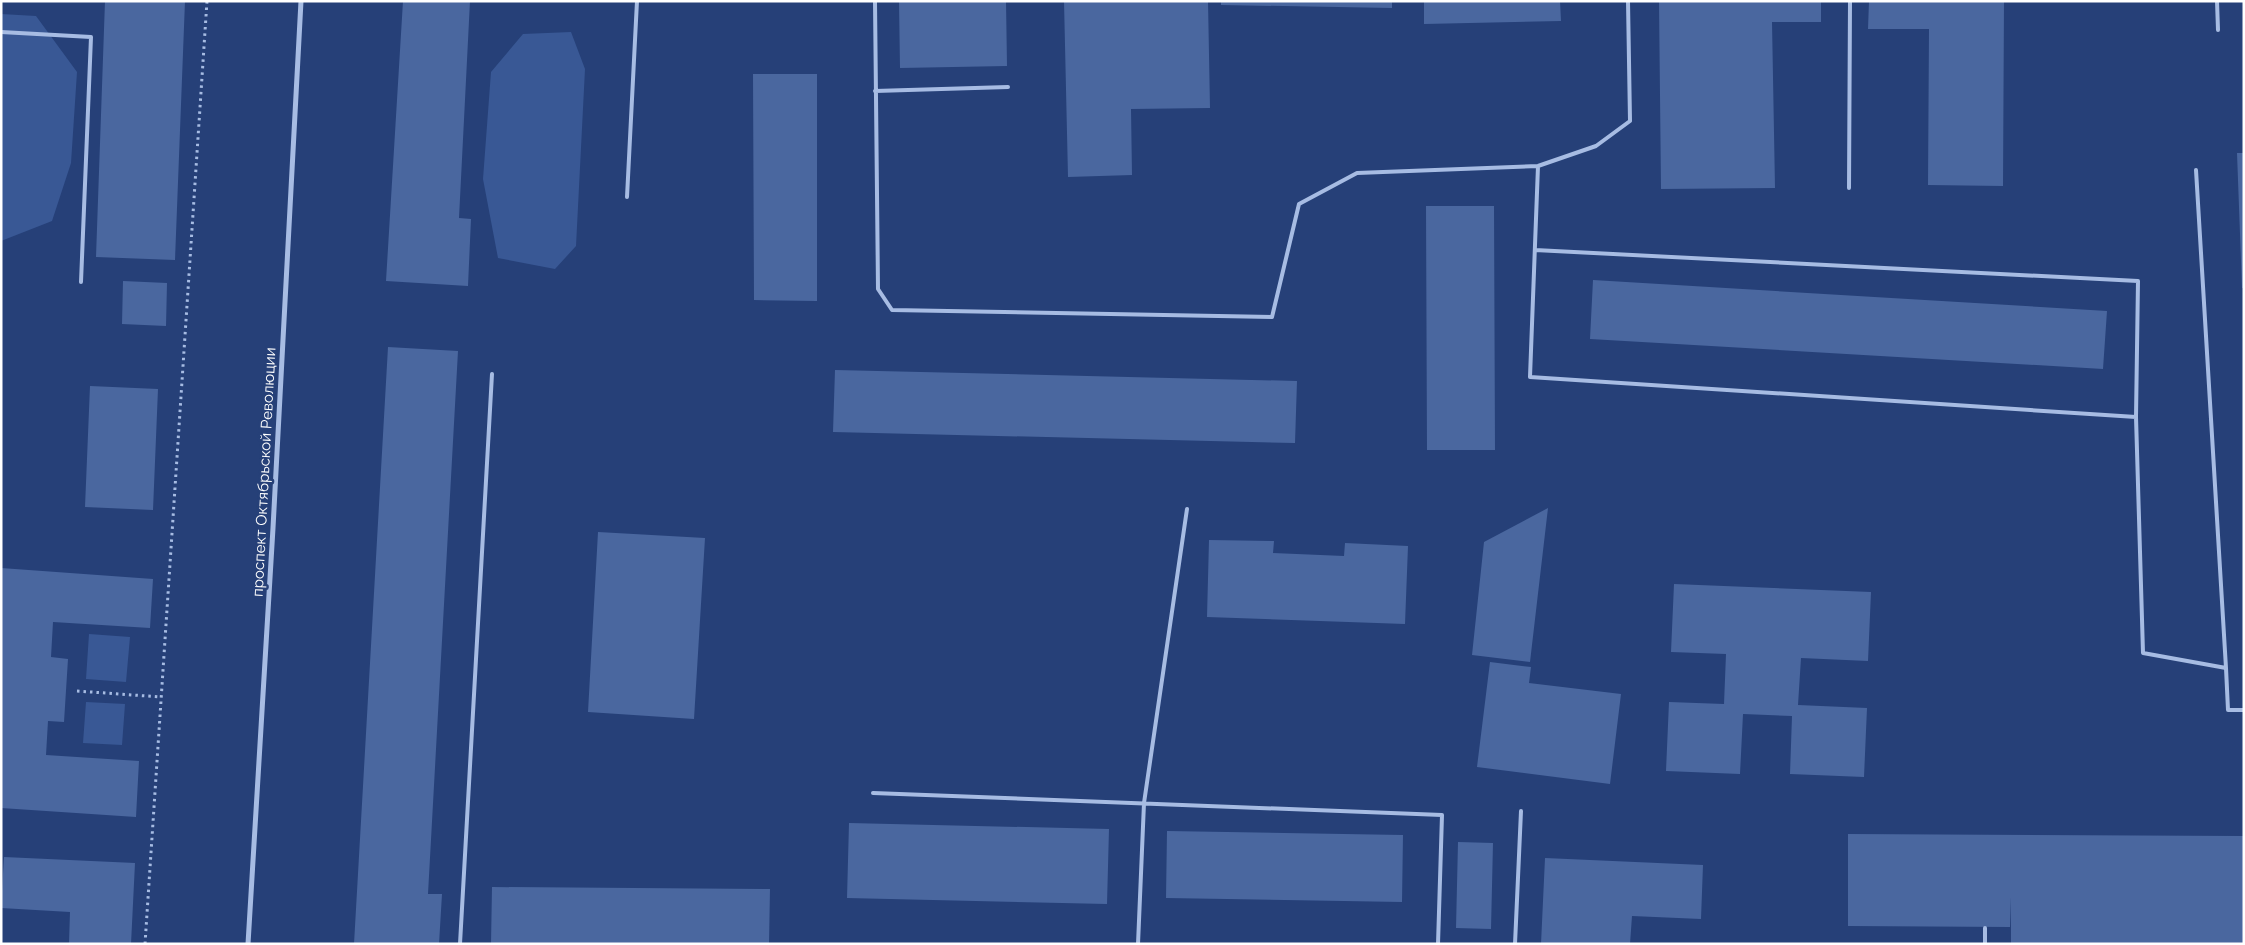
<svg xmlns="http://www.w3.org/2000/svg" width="2245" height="945" viewBox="0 0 2245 945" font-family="Raleway,sans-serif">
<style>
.green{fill:#395895}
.building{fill:#4a679f}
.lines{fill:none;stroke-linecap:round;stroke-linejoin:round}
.path{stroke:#a7bce3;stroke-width:3;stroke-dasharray:2.5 4;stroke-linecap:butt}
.service{stroke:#a7bce3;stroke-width:4}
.minor{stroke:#a7bce3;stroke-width:5}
.labels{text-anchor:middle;stroke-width:5;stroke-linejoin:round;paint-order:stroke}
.street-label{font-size:15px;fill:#fff;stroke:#264078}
</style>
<rect width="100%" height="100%" fill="#264078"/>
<path class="green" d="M1,14L36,16L77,72L71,163L52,221L1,241Z
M571,32L585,69L576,246L555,269L498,258L483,179L491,72L523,34Z
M89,634L130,637L126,682L86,679Z
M86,702L125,704L122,745L83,743Z"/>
<path class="building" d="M105,1H185L175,260L96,257Z
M403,1H470L459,218L471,219L468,286L386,281Z
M899,1H1006L1007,66L900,68Z
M1064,1H1208L1210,108L1131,109L1132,175L1068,177Z
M1221,1H1392V8L1221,5Z
M1424,1H1560L1561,21L1424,24Z
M1659,1H1821V22H1772L1775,188L1661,189Z
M1869,1H2004L2003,186L1928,185L1929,29H1868Z
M753,74H817V301L754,300Z
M2237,153H2244V288H2242Z
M1426,206H1494L1495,450H1427Z
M1593,280L2107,311L2103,369L1590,339Z
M123,281L167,283L166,326L122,324Z
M388,347L458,351L428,894H442L439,944H354Z
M835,370L1297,381L1295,443L833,432Z
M90,386L158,389L153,510L85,507Z
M1548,508L1530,662L1472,655L1484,542Z
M598,532L705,538L694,719L588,712Z
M1209,540L1274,541L1273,553L1344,556L1345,543L1408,546L1405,624L1207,617Z
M1,568L153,579L150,628L53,622L51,657L68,659L64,722L48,721L46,755L139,761L136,817L1,808Z
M1674,584L1871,592L1868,661L1801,658L1798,705L1867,708L1864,777L1790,774L1792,716L1743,714L1740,774L1666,771L1669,702L1724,704L1726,654L1671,652Z
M1490,662L1531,667L1529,683L1621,694L1610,784L1477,767Z
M849,823L1109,829L1107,904L847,898Z
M1167,831L1403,835L1402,902L1166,898Z
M1848,834L2244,836V944H2011V897L2010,927L1848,926Z
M1458,842L1493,843L1491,929L1456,928Z
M4,857L135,863L131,944H69L70,912L1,908Z
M1545,858L1703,865L1701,919L1632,916L1630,944H1541Z
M492,887L770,889L769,944H491Z"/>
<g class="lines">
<path class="path" d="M77,691L161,697
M145,944L207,1"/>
<path class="service" d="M875,1L878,289L892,310L1272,317L1299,204L1357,173L1538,166L1596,146L1630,121L1628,1
M2217,1L2218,30
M1,32L91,37L81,282
M875,91L1008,87
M1849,188L1850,1
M627,197L637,1
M1535,250L2138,281L2136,417L1530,377L1538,166
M2136,417L2143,653L2226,668L2196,170
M2226,668L2228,710H2244
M873,793L1442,815L1438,944
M1985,928V944
M460,944L492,374
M1138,944L1144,803L1187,509
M1515,944L1521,811"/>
<path class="minor" d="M248,944L273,528L301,1"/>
</g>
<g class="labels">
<g class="street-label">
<text transform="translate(264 472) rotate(-87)" y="5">проспект Октябрьской Революции</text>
</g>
</g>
<rect width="2245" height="945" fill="none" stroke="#ffffff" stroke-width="5"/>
</svg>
